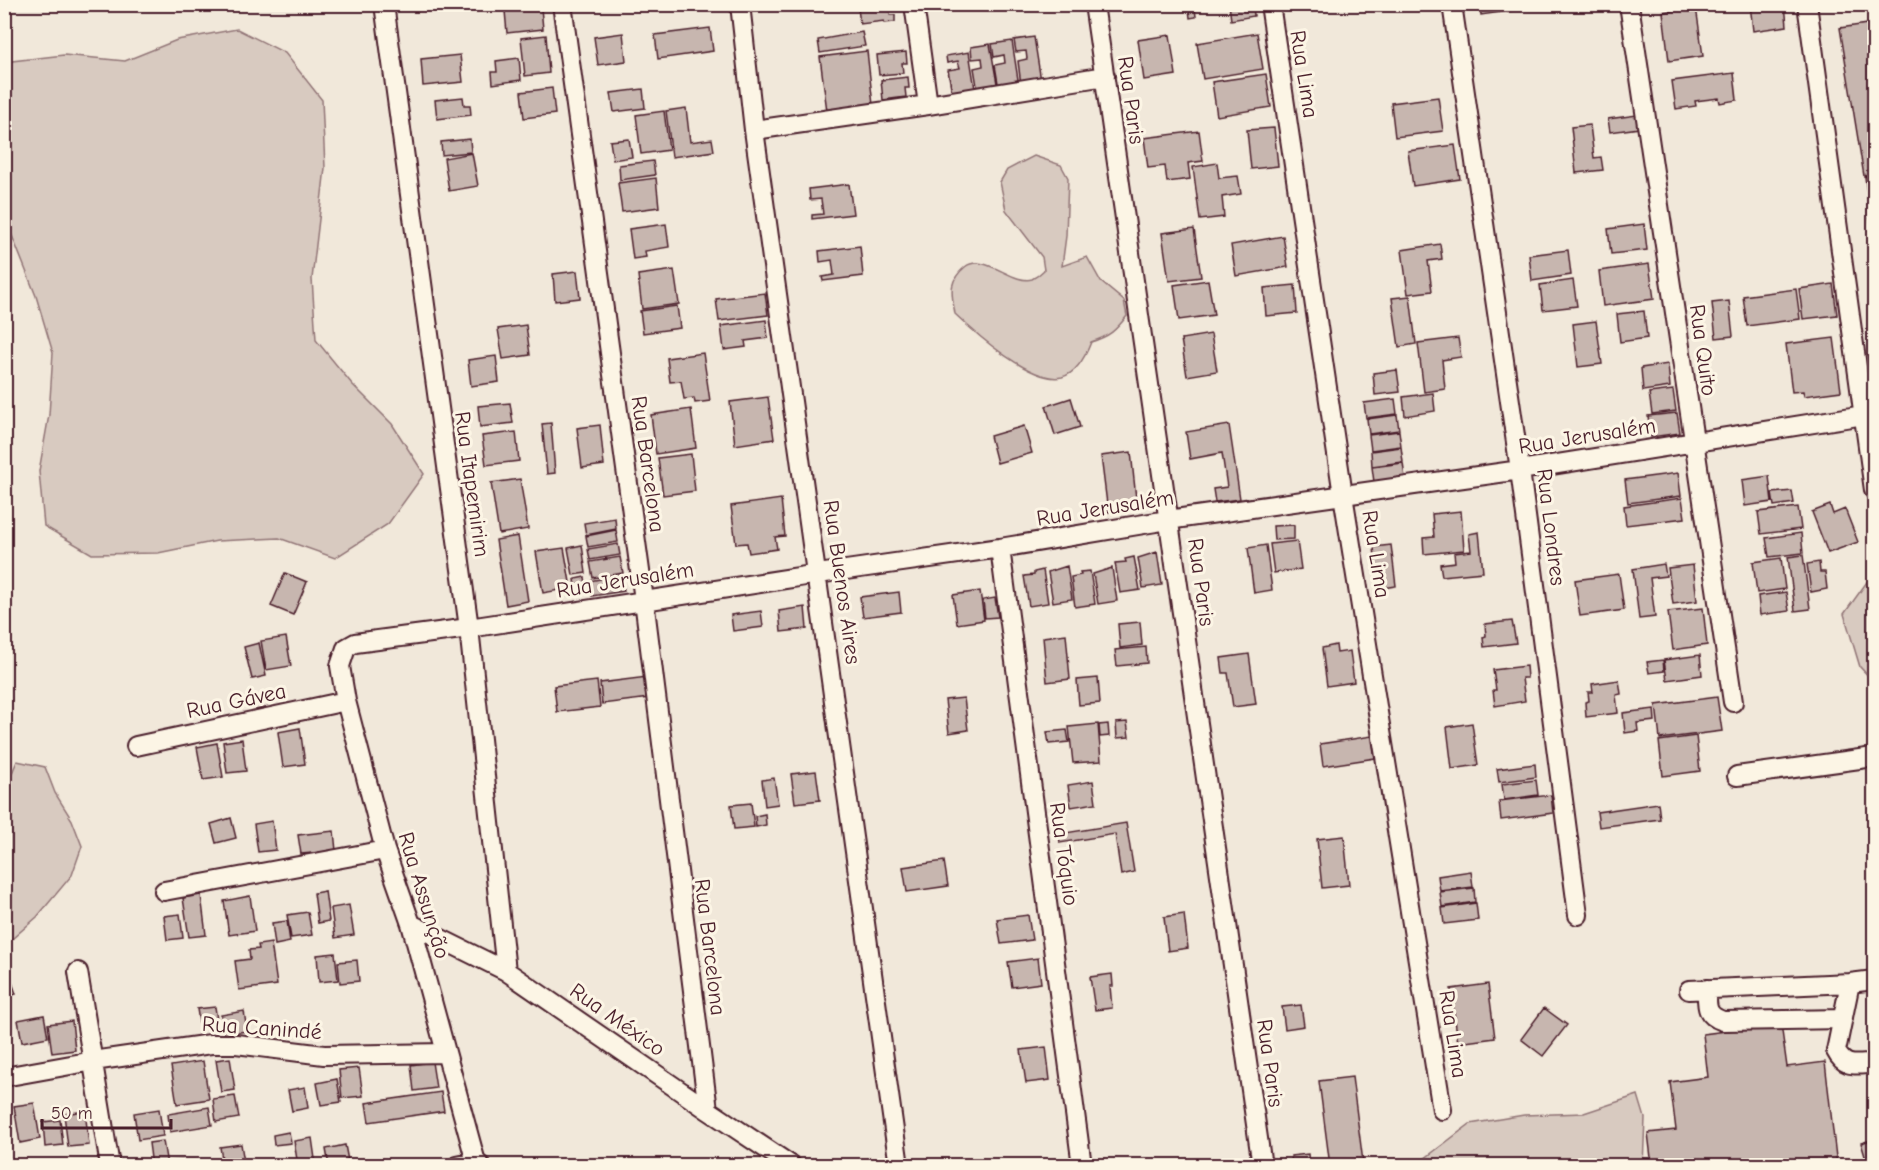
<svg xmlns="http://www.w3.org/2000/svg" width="1879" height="1170" viewBox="0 0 1879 1170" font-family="'Comic Neue',sans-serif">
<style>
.green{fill:#d8cac0;stroke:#917476;stroke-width:1.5}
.building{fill:#c7b6af;stroke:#4a1f2b;stroke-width:1.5}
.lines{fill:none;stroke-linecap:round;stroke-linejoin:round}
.minor-casing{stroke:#4a1f2b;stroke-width:22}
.minor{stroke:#fcf5e5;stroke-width:18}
.labels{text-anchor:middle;stroke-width:6;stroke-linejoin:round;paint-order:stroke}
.street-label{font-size:22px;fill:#4a1f2b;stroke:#fcf5e5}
</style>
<rect width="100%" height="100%" fill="#f1e8da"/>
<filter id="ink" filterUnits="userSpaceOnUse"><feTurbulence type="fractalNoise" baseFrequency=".0167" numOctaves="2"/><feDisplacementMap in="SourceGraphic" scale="12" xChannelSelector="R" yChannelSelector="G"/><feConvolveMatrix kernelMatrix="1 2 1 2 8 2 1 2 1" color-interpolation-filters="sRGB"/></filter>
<g filter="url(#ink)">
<path class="green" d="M237,29L285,53L322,100L325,168L312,279L316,340L352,384L392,424L424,474L388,524L335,558L279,538L217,541L158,553L92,554L44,526L39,471L49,415L53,353L36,296L5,218V72L12,61L64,55L125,61L177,40Z
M1034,156L1061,165L1068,178L1066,236L1062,266L1087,257L1101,282L1124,301L1127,316C1115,331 1110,336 1091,342C1086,355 1077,373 1062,377C1032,384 976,334 955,314C952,294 947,282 965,267C984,252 1013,285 1032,279C1036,277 1041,273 1044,270L1042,257L1006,210L1000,182L1007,170Z
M1874,572V682L1860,667L1844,614Z
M17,761L45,767L55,793L72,820L82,846L72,875L37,917L5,945V790Z
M1638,1095L1645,1118L1643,1165H1421L1424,1159L1470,1124L1524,1115L1584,1113Z"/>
<path class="building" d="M453,4H500V9L453,14Z
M503,4H519V9L504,10Z
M1229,4H1253L1254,16L1231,20Z
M1480,4H1514L1515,10L1481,15Z
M1663,4H1689L1664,8Z
M1750,4H1785L1787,26L1753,31Z
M889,5L890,15H895V22L884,23V21L860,24L858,8Z
M1696,7L1703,56L1669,61L1663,12Z
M541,8L543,29L507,33L505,11Z
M1195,8L1196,17L1190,18L1189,9Z
M1874,23V174L1864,176L1840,28Z
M710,28L713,51L658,59L655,35Z
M862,32L865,46L820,53L818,40Z
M623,33L626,61L598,65L594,37Z
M1257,33L1263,69L1203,79L1197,43Z
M546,35L549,73L525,76L521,38Z
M1170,35L1176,75L1144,80L1138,40Z
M1034,37L1041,81L1021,85L1018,61L1027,59L1026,51L1016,52L1014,40Z
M1012,41L1019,86L999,89L995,65L1005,63L1004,55L994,57L992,44Z
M990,44L998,89L978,92L974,68L983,66L982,58L972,59L971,47Z
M867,51L873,105L827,111L820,57Z
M906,52L907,63H902L903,73L879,75L877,55Z
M969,52L976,95L953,99L948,70L960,68L958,61L947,63L946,56Z
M460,55L463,82L423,86L421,59Z
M519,58L521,80L493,84L492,72H497L496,61Z
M1734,73L1737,100L1720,103L1719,98L1695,101L1696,106L1676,109L1672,81Z
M1266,74L1271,107L1217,116L1212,82Z
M908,77L909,88H905L906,97L883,100L881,80Z
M552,88L555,114L524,118L521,92Z
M643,89L645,108L614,112L611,93Z
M463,97L464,105H470L471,115L437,119L435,100Z
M1438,97L1443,131L1395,137L1391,103Z
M686,108L690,142L712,139L714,151L672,157L666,111Z
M664,111L669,150L641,154L636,115Z
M1637,115L1639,128L1610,132L1608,119Z
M1590,125L1594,158L1601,157L1603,170L1576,173L1571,127Z
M1274,128L1278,166L1251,169L1247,130Z
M1199,131L1203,161L1188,163L1190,179L1167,182L1165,166L1148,168L1144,138Z
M470,139L471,152L442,155L441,142Z
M629,139L632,157L613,160L610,141Z
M1455,145L1460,179L1413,186L1408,151Z
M472,153L478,186L449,191L444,158Z
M653,161L655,175L620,180L619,165Z
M1217,163L1219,178L1238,176L1241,194L1222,197L1224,217L1200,220L1193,167Z
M1874,175V250L1865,177Z
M656,178L659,207L622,212L618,183Z
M849,184L853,214L812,219V215L823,214L821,199L810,200L809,189Z
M666,224L669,247L645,251L646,257L633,259L629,229Z
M1644,224L1647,250L1611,254L1608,229Z
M1194,229L1201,277L1169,281L1162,233Z
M1283,236L1288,267L1236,276L1231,245Z
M1440,244L1442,259L1428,261L1432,291L1408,294L1402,250Z
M860,246L863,276L823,281L822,277L834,275L832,260L820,262L819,251Z
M1568,250L1571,275L1532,281L1529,255Z
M1649,264L1654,299L1603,306L1599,271Z
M674,270L679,304L642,309L638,275Z
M577,271L580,298L555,301L553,274Z
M1208,280L1214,315L1179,320L1174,285Z
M1573,280L1577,306L1543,310L1540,285Z
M1833,284L1837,315L1803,319L1799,289Z
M1295,285L1297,313L1266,316L1264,288Z
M1796,289L1800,319L1747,326L1743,296Z
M765,293L768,315L719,321L716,299Z
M1410,296L1416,344L1399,347L1392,298Z
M1729,301L1733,336L1716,338L1712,303Z
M677,306L680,328L643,333L640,311Z
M1644,311L1647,338L1620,342L1617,314Z
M766,320L768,338L745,341L746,347L724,350L721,326Z
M1596,321L1602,364L1578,367L1573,324Z
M526,325L530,355L503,359L498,329Z
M1211,334L1217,371L1187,376L1181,339Z
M1458,338L1461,357L1442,360L1445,389L1424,392L1418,343Z
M1834,338L1841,391L1804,396L1803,391L1792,392L1786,344Z
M703,353L710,401L695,403L694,398L684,399L681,381L670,382L667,358Z
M496,356L499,382L471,386L468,360Z
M1668,364L1670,387L1643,391L1641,368Z
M1397,370L1400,392L1375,395L1373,373Z
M1673,390L1676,411L1652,414L1649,393Z
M1433,393L1435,411L1405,416L1403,397Z
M768,397L774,439L735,445L730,402Z
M1071,398L1080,427L1055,435L1046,406Z
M1395,399L1397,414L1366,418L1364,403Z
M510,403L513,423L480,427L478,406Z
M691,409L696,448L656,454L651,415Z
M1677,413L1680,433L1651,437L1648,416Z
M1397,415L1399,430L1369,434L1367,419Z
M551,423L555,473L547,474L542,424Z
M600,425L604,465L582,468L577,428Z
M1229,425L1240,499L1215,502L1213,489L1227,487L1222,453L1190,459L1186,432Z
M1024,426L1032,453L997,463L990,436Z
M1399,431L1401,446L1371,450L1369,435Z
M516,432L519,461L486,465L482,436Z
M1401,447L1403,462L1372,466L1371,451Z
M1131,452L1137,508L1108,512L1101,456Z
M691,454L695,491L663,495L658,458Z
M1403,463L1405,478L1374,482L1372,467Z
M1678,473L1681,496L1628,503L1625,480Z
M1769,476L1772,502L1745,506L1742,480Z
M520,479L528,529L499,534L491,483Z
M1792,491L1794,503L1774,506L1772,493Z
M1682,498L1685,518L1626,525L1624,506Z
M781,499L785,536L775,537L777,549L749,553L747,543L736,544L731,506Z
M1830,505L1833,514L1845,509L1858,542L1828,553L1812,512Z
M1798,507L1801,529L1761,534L1758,512Z
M1461,511L1464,550L1424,554L1423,538L1434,537L1432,514Z
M615,518L616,529L586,535L584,523Z
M1294,525V539L1274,540L1273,526Z
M616,530L618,542L588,547L586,536Z
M1479,532L1483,572L1442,576L1440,564L1455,562L1454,553L1471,551L1469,534Z
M1801,533L1803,553L1769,557L1766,538Z
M518,536L528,601L506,605L496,540Z
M1297,541L1301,569L1274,573L1270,544Z
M618,544L620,555L590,560L588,549Z
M582,545L586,573L573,575L568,548Z
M1266,545L1272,590L1254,593L1248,548Z
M1391,545L1396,586L1378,589L1374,547Z
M564,548L571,588L543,593L536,552Z
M1157,552L1162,585L1143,588L1138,558Z
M1803,555L1810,609L1795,611L1788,557Z
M620,557L623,573L593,578L590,562Z
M1134,557L1140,590L1120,593L1115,563L1126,562L1125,559Z
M1781,558L1785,589L1757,593L1753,562Z
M1819,562L1820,572H1825L1827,589L1811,592L1807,564Z
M1664,564L1666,576L1650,578L1655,617L1639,619L1633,569Z
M1693,565L1697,601L1673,604L1668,568Z
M1067,566L1072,599L1053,602L1048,572Z
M1112,568L1117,601L1098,604L1093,574Z
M1043,570L1048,603L1029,606L1024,576L1034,575V572Z
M1090,571L1095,604L1075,607L1071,577L1081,575L1080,572Z
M285,573L307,582L293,615L271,606Z
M1619,574L1624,610L1580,616L1575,580Z
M622,575L624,591L592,596L589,581Z
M585,577L586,585L576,587L575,579Z
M980,591L984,620L957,624L953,595Z
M899,592L901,612L863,617L860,597Z
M1786,592L1789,611L1760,615L1758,596Z
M995,598L998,617L985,618L983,600Z
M805,607L807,629L781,632L779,611Z
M1703,608L1707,645L1673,650L1668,612Z
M761,611L763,627L733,631L731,615Z
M1512,621L1516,643L1484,647L1483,637L1486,636L1485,624Z
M1140,622L1142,645L1120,648L1118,624Z
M1066,634L1070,679L1047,682L1043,637Z
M286,637L291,666L266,670L261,641Z
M259,643L266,676L252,679L244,647Z
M1336,645L1337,653L1350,651L1354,682L1327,686L1322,648Z
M1146,647L1147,663L1117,666L1115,650Z
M1249,654L1256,704L1233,707L1228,673H1223L1221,658Z
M1700,655L1702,675L1667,680L1664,660Z
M1663,660L1664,671L1649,673L1647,662Z
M1526,666L1527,678H1522L1525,701L1495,706L1493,690H1496L1493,670Z
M647,677L649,698L602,704L600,683Z
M1098,678L1100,703L1079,705L1077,680Z
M1619,680L1621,694L1616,695L1618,713L1586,717L1585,702L1589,701L1588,692H1593L1592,684Z
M597,681L600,707L557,712L554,686Z
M1717,697L1722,731L1660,739L1656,705Z
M964,698L968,730L949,733L945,700Z
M1654,709L1655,721L1637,723L1638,731L1625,733L1623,713Z
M1127,722L1129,737L1117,738L1116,723Z
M1472,723L1478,765L1452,769L1447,727Z
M1098,724L1101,761L1073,763L1069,727Z
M1108,724L1109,736L1100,737L1099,725Z
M300,728L305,764L283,767L278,732Z
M1067,730L1069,742L1049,744L1047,732Z
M1372,736L1375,758L1323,766L1320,744Z
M1696,736L1700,771L1663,776L1659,741Z
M242,739L246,771L227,773L223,742Z
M217,743L223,777L203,780L197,747Z
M1535,764L1536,777L1499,782L1497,769Z
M816,771L820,800L795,803L791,774Z
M774,778L778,804L765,806L762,780Z
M1536,780L1538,795L1504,800L1502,784Z
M1093,781L1096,803L1071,807L1068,785Z
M1551,795L1553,813L1501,820L1499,801Z
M751,803L754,827L734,829L731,805Z
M1658,803L1660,819L1599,827L1597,812Z
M765,814L766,825L756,827L755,816Z
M231,818L236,838L216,843L211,824Z
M272,821L276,850L258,852L254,824Z
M1126,823L1134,872L1121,875L1115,834L1060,843L1059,834Z
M334,831L336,851L301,854L298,835Z
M1344,836L1349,885L1322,888L1317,839Z
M944,861L948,886L907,892L903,867Z
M1471,871L1473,887L1440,891L1438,876Z
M1474,888L1475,902L1442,907L1440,892Z
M325,891L329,921L318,923L314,893Z
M201,895L206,935L189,937L183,898Z
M250,896L255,931L229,935L224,901Z
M1476,903L1478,920L1444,924L1442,908Z
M349,905L354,935L335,938L331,908Z
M308,912L312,935L291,938L287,915Z
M180,914L183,938L167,940L164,916Z
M1184,914L1188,948L1168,951L1164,917Z
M1028,915L1032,940L1001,944L997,919Z
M287,921L290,942L275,945L272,923Z
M271,943L277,985L239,990L235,961L250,959L249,950L259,949L258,945Z
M335,953L338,980L319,982L317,955Z
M1038,958L1041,983L1012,987L1008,962Z
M357,960L359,981L340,983L338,962Z
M1112,974L1113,986H1110L1112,1008L1095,1010L1090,977Z
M10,976L16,994L4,998V977Z
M1488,984L1495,1038L1458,1043L1451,989Z
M1301,1005L1304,1026L1285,1029L1282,1007Z
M215,1007L218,1026L200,1028L197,1009Z
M1544,1008L1567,1025L1543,1056L1521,1039Z
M244,1011L247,1031L224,1034L221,1015Z
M44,1015L48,1037L22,1042L18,1020Z
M72,1021L75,1050L52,1053L48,1024Z
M1781,1024L1787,1067L1825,1062L1837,1166H1652L1648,1133L1676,1130L1670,1082L1708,1077L1703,1034Z
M1046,1047L1050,1080L1026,1083L1021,1050Z
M230,1058L235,1090L221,1092L216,1060Z
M203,1061L209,1099L177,1104L171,1066Z
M432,1062L436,1088L414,1091L411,1065Z
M359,1068L363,1096L342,1098L339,1070Z
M1352,1077L1363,1162L1330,1166L1319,1081Z
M337,1079L341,1102L321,1105L317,1083Z
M305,1087L308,1108L292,1111L288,1090Z
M441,1092L444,1111L369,1122L366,1103Z
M235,1096L239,1118L216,1122L213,1099Z
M34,1103L40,1139L20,1143L14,1106Z
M209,1107L212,1125L170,1132L168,1114Z
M159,1109L163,1136L138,1140L134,1113Z
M85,1111L89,1145L68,1147L64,1114Z
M60,1120L63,1145L45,1147L43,1122Z
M289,1132L291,1143L274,1145L273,1135Z
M312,1138L316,1166H298L294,1141Z
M1874,1139V1166H1868L1861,1143Z
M163,1141L167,1165L152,1166L149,1143Z
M241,1144L244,1162L223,1165L220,1147Z
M345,1145L349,1166H329L326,1149Z
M1308,1154L1309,1166H1292L1291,1156Z
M194,1160V1166H167V1162Z
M1215,1161V1166H1181Z"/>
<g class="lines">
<defs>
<path id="minor" d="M384,4L469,628L506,971
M562,4L644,600L708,1110
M740,4L754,130L899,1166
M914,4L928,105
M1094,4L1262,1166
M1270,4L1343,495L1442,1110
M1452,4L1520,470L1578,915
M1629,4L1733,702
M1807,4L1874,490
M754,130L928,105L1105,76
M1000,548L1082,1166
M136,746L346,701
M1737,776L1874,757
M164,891L385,850
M411,924L506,971L708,1110L792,1166
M78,972L110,1166
M1850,983L1836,1051C1845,1069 1856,1064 1874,1064
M1707,989C1707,1006 1705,1015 1723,1021L1843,1019
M1689,990L1850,983L1874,980
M4,1077L93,1061L211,1044H236L324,1055L446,1053
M457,1166L476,1162L481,1166
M477,1166L411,924L385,850L346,701L340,666L346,648L355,643L469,628L818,574L1000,548L1168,520L1520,470L1864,415"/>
</defs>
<use href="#minor" class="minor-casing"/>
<use href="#minor" class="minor"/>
</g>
</g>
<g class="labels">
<g class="street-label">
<text transform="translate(1305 74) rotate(81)" y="8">Rua Lima</text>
<text transform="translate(1132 100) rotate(82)" y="8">Rua Paris</text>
<text transform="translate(1704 350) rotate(82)" y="8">Rua Quito</text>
<text transform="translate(1587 435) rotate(-9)" y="8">Rua Jerusalém</text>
<text transform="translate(649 464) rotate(82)" y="8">Rua Barcelona</text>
<text transform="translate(473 484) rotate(82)" y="8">Rua Itapemirim</text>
<text transform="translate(1105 507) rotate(-9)" y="8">Rua Jerusalém</text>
<text transform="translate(1552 527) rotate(83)" y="8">Rua Londres</text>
<text transform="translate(1377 554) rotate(81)" y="8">Rua Lima</text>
<text transform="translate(625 579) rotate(-9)" y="8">Rua Jerusalém</text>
<text transform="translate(843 582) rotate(82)" y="8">Rua Buenos Aires</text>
<text transform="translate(1202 582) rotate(82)" y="8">Rua Paris</text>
<text transform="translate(236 700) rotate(-12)" y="8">Rua Gávea</text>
<text transform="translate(1065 854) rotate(82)" y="8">Rua Tóquio</text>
<text transform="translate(425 895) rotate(73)" y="8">Rua Assunção</text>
<text transform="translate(711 947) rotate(83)" y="8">Rua Barcelona</text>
<text transform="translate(618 1019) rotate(35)" y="8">Rua México</text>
<text transform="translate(262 1027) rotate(4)" y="8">Rua Canindé</text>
<text transform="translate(1454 1034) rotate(81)" y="8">Rua Lima</text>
<text transform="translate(1271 1063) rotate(82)" y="8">Rua Paris</text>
</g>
</g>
<rect width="1879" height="1170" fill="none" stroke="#fcf5e5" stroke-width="24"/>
<rect x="12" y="12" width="1855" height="1146" fill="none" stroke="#4a1f2b" stroke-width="2" filter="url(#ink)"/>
<path d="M42 1119v9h129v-9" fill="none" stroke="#4a1f2b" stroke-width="3"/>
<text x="51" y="1119" font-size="18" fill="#4a1f2b" stroke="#fcf5e5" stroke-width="4.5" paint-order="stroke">50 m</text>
</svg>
